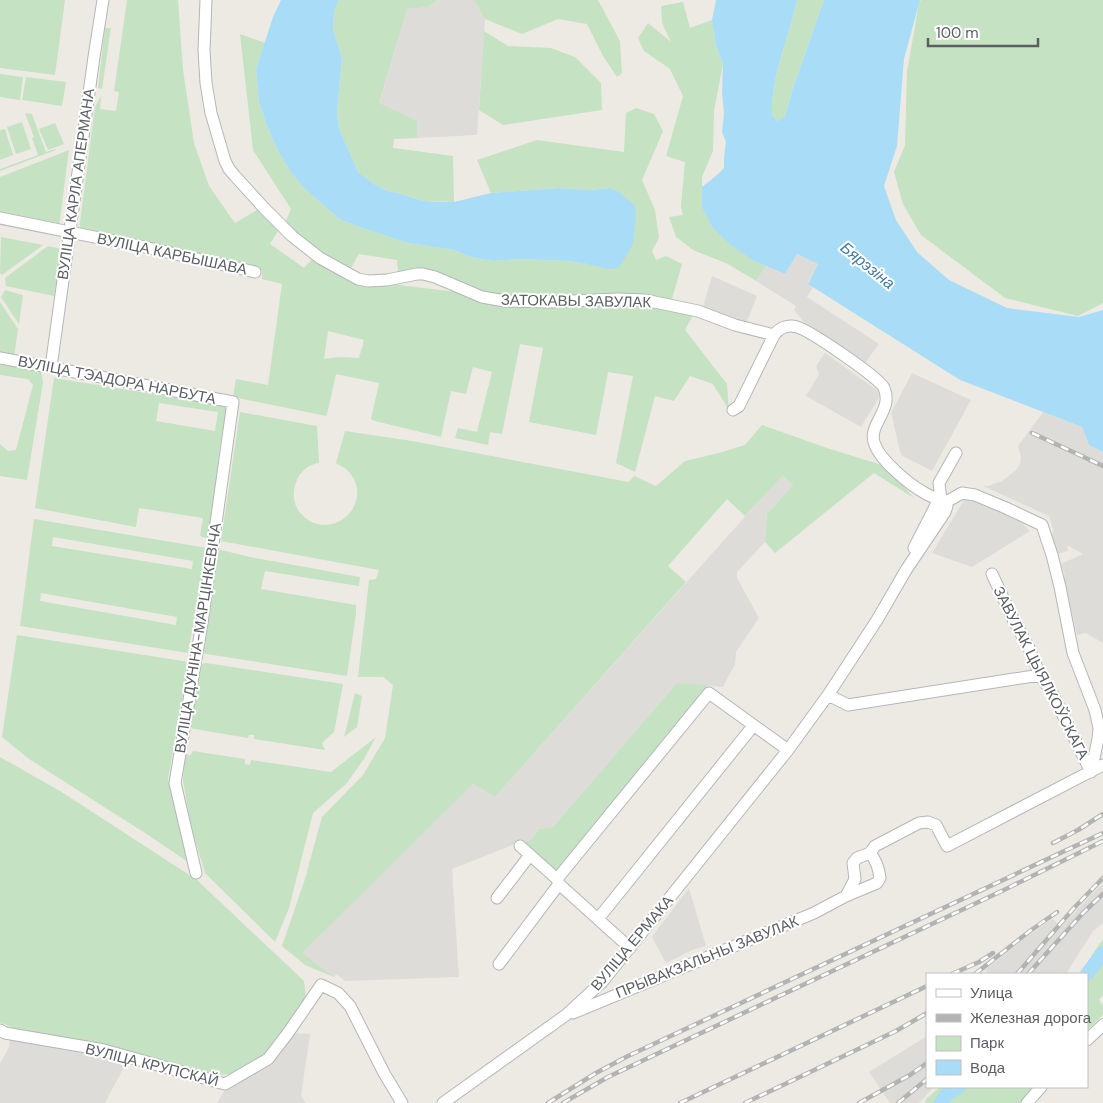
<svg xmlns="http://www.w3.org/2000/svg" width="1103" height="1103" viewBox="0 0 1103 1103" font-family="'DM Sans',sans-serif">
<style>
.industrial{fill:#dedcd8}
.green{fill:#c5e2c2;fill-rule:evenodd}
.water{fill:#a9ddf7}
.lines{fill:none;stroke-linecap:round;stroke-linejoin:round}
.river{stroke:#a9ddf7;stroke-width:14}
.minor-casing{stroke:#b4b6b9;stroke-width:13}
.minor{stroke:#fff;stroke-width:11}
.rail-casing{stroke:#b2b3b3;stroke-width:4.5}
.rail{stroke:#fff;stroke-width:2.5;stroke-dasharray:8;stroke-linecap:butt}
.labels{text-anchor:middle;stroke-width:4;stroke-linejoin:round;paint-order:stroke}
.street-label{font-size:15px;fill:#5b5f63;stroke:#fff}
.water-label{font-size:16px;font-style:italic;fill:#457a9f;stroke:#fff}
</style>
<rect width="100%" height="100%" fill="#edeae3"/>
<path class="industrial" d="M437,0H474L485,19L477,135L417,138V121L379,104L407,9L428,7Z
M797,254L818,264L808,283L813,287L807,297L879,344L865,363L855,356L851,355L803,321L794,310L796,306L756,281L766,266L785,274Z
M712,276L757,296L746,324L703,307Z
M825,353L878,391L879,398L861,427L806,396L819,374L816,366Z
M912,373L971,400L932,471L901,455L891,413Z
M1043,412L1082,427L1089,445L1103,452V643L1086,633L1077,635L1063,575L1065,574L1061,564L1083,554L1067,545L1068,551L1056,554L1051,533L1054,532L1049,516L983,486H988L1002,481L1016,470L1020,464L1021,457L1018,446Z
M783,474L793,485L767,514L765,542L737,572V578L759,618L736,652L735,664L723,687L677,683L553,827L539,829L533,838L526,842H520L452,869L459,977L345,981L336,974L334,977L301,953L473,784L495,797Z
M974,498L1013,514L1030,531L972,567L932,553L964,500Z
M1103,884V923L1093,931L1066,974H989L985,970L1032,933L1053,919L1061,927L1091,895Z
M689,888L706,946L692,950L666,963L652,937Z
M295,1033L310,1034L301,1096L306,1103H217L225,1090L277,1058Z
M927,1036V1087H934L919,1103H890L869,1072Z
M10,1038L103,1057L125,1065L105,1103H0V1064L9,1047Z"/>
<path class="green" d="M0,0H65L55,75L0,68Z
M127,0H178L183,70L194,143L209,186L235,223L257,210L278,231L270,244L304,268L312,259L363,286L391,283L406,286L458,292L492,305L620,304L658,307L693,315L685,330L727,384L729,413L726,405L713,384L690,376L674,401L655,396L635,472L616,463L633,376L608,372L596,435L529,422L543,348L520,344L502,434L490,432L488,445L455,438L458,428L477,432L492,372L473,367L466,394L451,391L441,437L375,421L371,419L379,383L336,374L328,410L326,416L233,397L236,379L268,385L282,284L262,279V270L79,230L95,107L101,96L100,109L116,111L119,92L114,91ZM328,331L364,340L359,358L339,357L324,359Z
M339,0H437L428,7L407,9L379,103L417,121V138L394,139L393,148L453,156L454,202L423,201L398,193L388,191L374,184L358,172L339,128L337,112L342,58L333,30L334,11Z
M474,0H598L620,41L622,73L617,77L603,56L587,24L558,19L522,34L485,19Z
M797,0H824L792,91L785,116L778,121L772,115C771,76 789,38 797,0Z
M921,0H1103V303L1078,316L1005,298L921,235L903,204L894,172L905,145L907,72L919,3Z
M683,2L690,28L712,20L716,46L723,64L714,111L713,151L702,177V207L754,261L766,266L756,281L728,264L693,250L676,237L669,217L683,215L681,206L685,162L666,156L683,96L670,69L644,51L638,38L648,23L671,42L662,23L661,6Z
M105,28H111L102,89L98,88Z
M484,31L508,46L551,48L575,57L601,83L602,110L503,125L479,110Z
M240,34L265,43L256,69L259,102L267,126L278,151L292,174L305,189L339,219L359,227L408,243L454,250L470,257L493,261L518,259L568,261L587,264L609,188L589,190L558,188L491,193L477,160L537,140L624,152L626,113L636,108L654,114L663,131L642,180L655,210L659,238L652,251L656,260L666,256L682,264L672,299L641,295L517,297L487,293L448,276L426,268L398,272L397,260L359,254L351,268L316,250L285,223L291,209L253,150Z
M0,74L23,77L20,100L0,97Z
M26,77L66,82L62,106L22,100Z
M25,113L32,114L46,152L55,149L56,150L0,171V169L38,155L32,138L34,137Z
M22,122L31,149L16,154L7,127Z
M55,123L64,144L48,150L39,129Z
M5,129L13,155L0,160V130Z
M69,150L59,227L0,216V177Z
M1,237L43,245L2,275L0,273Z
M48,246L62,249L54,296L6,286L5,278Z
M5,290L23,295L19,324L1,297Z
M0,302L18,329L14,357L0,354Z
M0,363L41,371L43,382L27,480L0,476V444L8,451L16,450L33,385L28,379L0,375Z
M54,378L227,406L220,445L209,539L200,536L203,518L139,508L136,527L35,508ZM159,403L218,412L215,431L156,421Z
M240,412L317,426L319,463C310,464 302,470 298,478C293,487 292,499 297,508C300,514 307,520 314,523C347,534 373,493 346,469C343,467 339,465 336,463L345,431L412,441L629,482L634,476L656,486L685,461L719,453L745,445L762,425L827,448L885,466L914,498L874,473L775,553L765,542L767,514L793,485L783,475L745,516L727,499L668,566L686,582L495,797L473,784L302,953L334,977L305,965L282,946L305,879L322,817L363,775L385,738L393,685L383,677H358L369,580L376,579L379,570L221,541Z
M34,519L207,548L188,653L20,626ZM53,537L193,561L192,569L52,546ZM41,593L177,617L176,625L40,601Z
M217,549L250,557L360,577L359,586L265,571L261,589L356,605V613L347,676L200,653Z
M17,635L189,662L168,779L191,864L148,835L29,759L2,737Z
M206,663L343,684L334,732L322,743L325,750L254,739V735H249L248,738L189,728L199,665Z
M677,683L708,685L556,874L527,846L526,842L533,838L539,829L553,827Z
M355,693L362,696L357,727L344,737Z
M376,737L364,759L346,784L313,813L289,908L275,942L205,873L191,826L183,781L184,755H191L193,751L245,759V764L250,765L251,760L331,772Z
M0,757L60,791L197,880L304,981L306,998L300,1006L298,1012L261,1058L231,1074L216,1075L71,1039L15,1029L0,1022Z
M1103,939V995L1099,1000L1103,1006V1015L1087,1030V974H1080L1096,949Z
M940,1087H1035L1020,1103H925L926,1099Z"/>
<path class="water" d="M281,0H339L334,11L333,30L342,58L337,112L339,128L358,172L374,184L388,191L398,193L423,201L439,202H454L491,193L558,188L589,190L609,188L619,192L634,205L636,214L633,244L619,268L608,269L587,264L568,261L518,259L493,261L470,257L454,250L408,243L359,227L339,219L305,189L292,174L278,151L267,126L259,102L256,69L273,17Z
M716,0H797C789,38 771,76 772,115L778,121L785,116L792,91L824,0H920L904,59L897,146L884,186L896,220L917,252L949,280L1007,308L1079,317L1103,310V452L1089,445L1082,427L960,380L808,284L818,264L797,254L785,274L754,261L731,245L713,228L702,207V187L717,175L724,168V157L726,142L722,132L724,114L722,92L723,64L716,46L712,20Z"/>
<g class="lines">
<path class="river" d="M1087,974L1103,953
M941,1103L947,1094L959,1087"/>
<defs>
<path id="minor" d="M206,0L204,50L206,83L211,113L225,161L229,169L235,176L264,208L292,236L320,258L358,279L368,281L387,280L417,274H423L435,277L482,297L505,301L549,302L618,299L645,300L698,311L735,325L774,335C779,328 788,324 797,327C809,330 880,378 884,388C894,411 866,425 875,445C881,461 909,484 923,492C929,496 935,498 941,500L939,483L956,453
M0,218L149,248L255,272
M0,358L233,402L202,623L175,783L196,873
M51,367L94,57L103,0
M733,410L739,406L774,335
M946,502L962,493L975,495L1006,508L1042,525L1052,555L1060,587L1073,653L1095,710L1099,728L1098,739L1091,772
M914,548L937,503L941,500H944L946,502
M992,574L1013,619L1029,648L1040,675L1052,693L1091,772
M828,695L848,705L1040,675
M520,846L557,879L559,884L630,948
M870,853L875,846L919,823L928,822L936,825L947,846L1103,765
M557,879L709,693L788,750
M497,898L530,855
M598,919L753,726
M499,964L559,884
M573,1013L814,913L846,896L877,883L880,878C879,869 876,860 870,853L857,858L853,863L855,879L846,896
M0,1030L5,1033L104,1050L225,1084L268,1059L288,1033L321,985L338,993L350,1006L384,1073L402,1103
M1087,1040L1103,1025
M443,1103L566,1015L603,981L788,750L828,695L877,620L906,570L945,512L947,506L946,502
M1027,1103L1041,1087"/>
</defs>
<use href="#minor" class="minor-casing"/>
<use href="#minor" class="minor"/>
<defs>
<path id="rail" d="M1032,433L1103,466
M1053,843L1078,830L1103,814
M952,974L979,962L993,953
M975,974L1030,931L1057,912
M1017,974L1074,908L1103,878
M1028,974L1083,913L1103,894
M548,1103L596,1073L628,1056L1103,833
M563,1103L608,1077L644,1060L1006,889L1103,841
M680,1103L927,986
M745,1103L896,1031L927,1013
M859,1103L910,1075L927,1063
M898,1103L927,1079"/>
</defs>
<use href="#rail" class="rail-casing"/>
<use href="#rail" class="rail"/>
</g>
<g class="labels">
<g class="street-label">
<text transform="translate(76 184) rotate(-82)" y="5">ВУЛІЦА КАРЛА АПЕРМАНА</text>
<text transform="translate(172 254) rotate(12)" y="5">ВУЛІЦА КАРБЫШАВА</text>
<text transform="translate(576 301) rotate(1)" y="5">ЗАТОКАВЫ ЗАВУЛАК</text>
<text transform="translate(117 380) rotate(11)" y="5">ВУЛІЦА ТЭАДОРА НАРБУТА</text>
<text transform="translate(198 638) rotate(-81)" y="5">ВУЛІЦА ДУНІНА-МАРЦІНКЕВІЧА</text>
<text transform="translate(1041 673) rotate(63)" y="5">ЗАВУЛАК ЦЫЯЛКОЎСКАГА</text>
<text transform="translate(632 943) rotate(-50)" y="5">ВУЛІЦА ЕРМАКА</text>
<text transform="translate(707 957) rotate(-22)" y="5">ПРЫВАКЗАЛЬНЫ ЗАВУЛАК</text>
<text transform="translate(152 1065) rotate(14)" y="5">ВУЛІЦА КРУПСКАЙ</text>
</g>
<g class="water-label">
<text transform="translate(868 265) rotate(39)" y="6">Бярэзіна</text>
</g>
</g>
<rect x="926" y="973" width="162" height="115" fill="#ffffff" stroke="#bdbfc1"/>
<rect x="936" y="989" width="25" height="8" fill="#ffffff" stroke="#bdbfc1"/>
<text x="970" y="998" font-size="15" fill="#5b5f63">Улица</text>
<rect x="936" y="1014" width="25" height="8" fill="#b2b3b3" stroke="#bdbfc1"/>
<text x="970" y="1023" font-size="15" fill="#5b5f63">Железная дорога</text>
<rect x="936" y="1036" width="25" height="15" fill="#c5e2c2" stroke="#bdbfc1"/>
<text x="970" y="1048" font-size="15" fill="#5b5f63">Парк</text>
<rect x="936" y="1060" width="25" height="15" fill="#a9ddf7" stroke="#bdbfc1"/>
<text x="970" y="1073" font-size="15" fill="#5b5f63">Вода</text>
<path d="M928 38v8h110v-8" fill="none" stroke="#5b5f63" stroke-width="2.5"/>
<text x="936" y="38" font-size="15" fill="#5b5f63" stroke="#ffffff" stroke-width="4" paint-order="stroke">100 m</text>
</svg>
